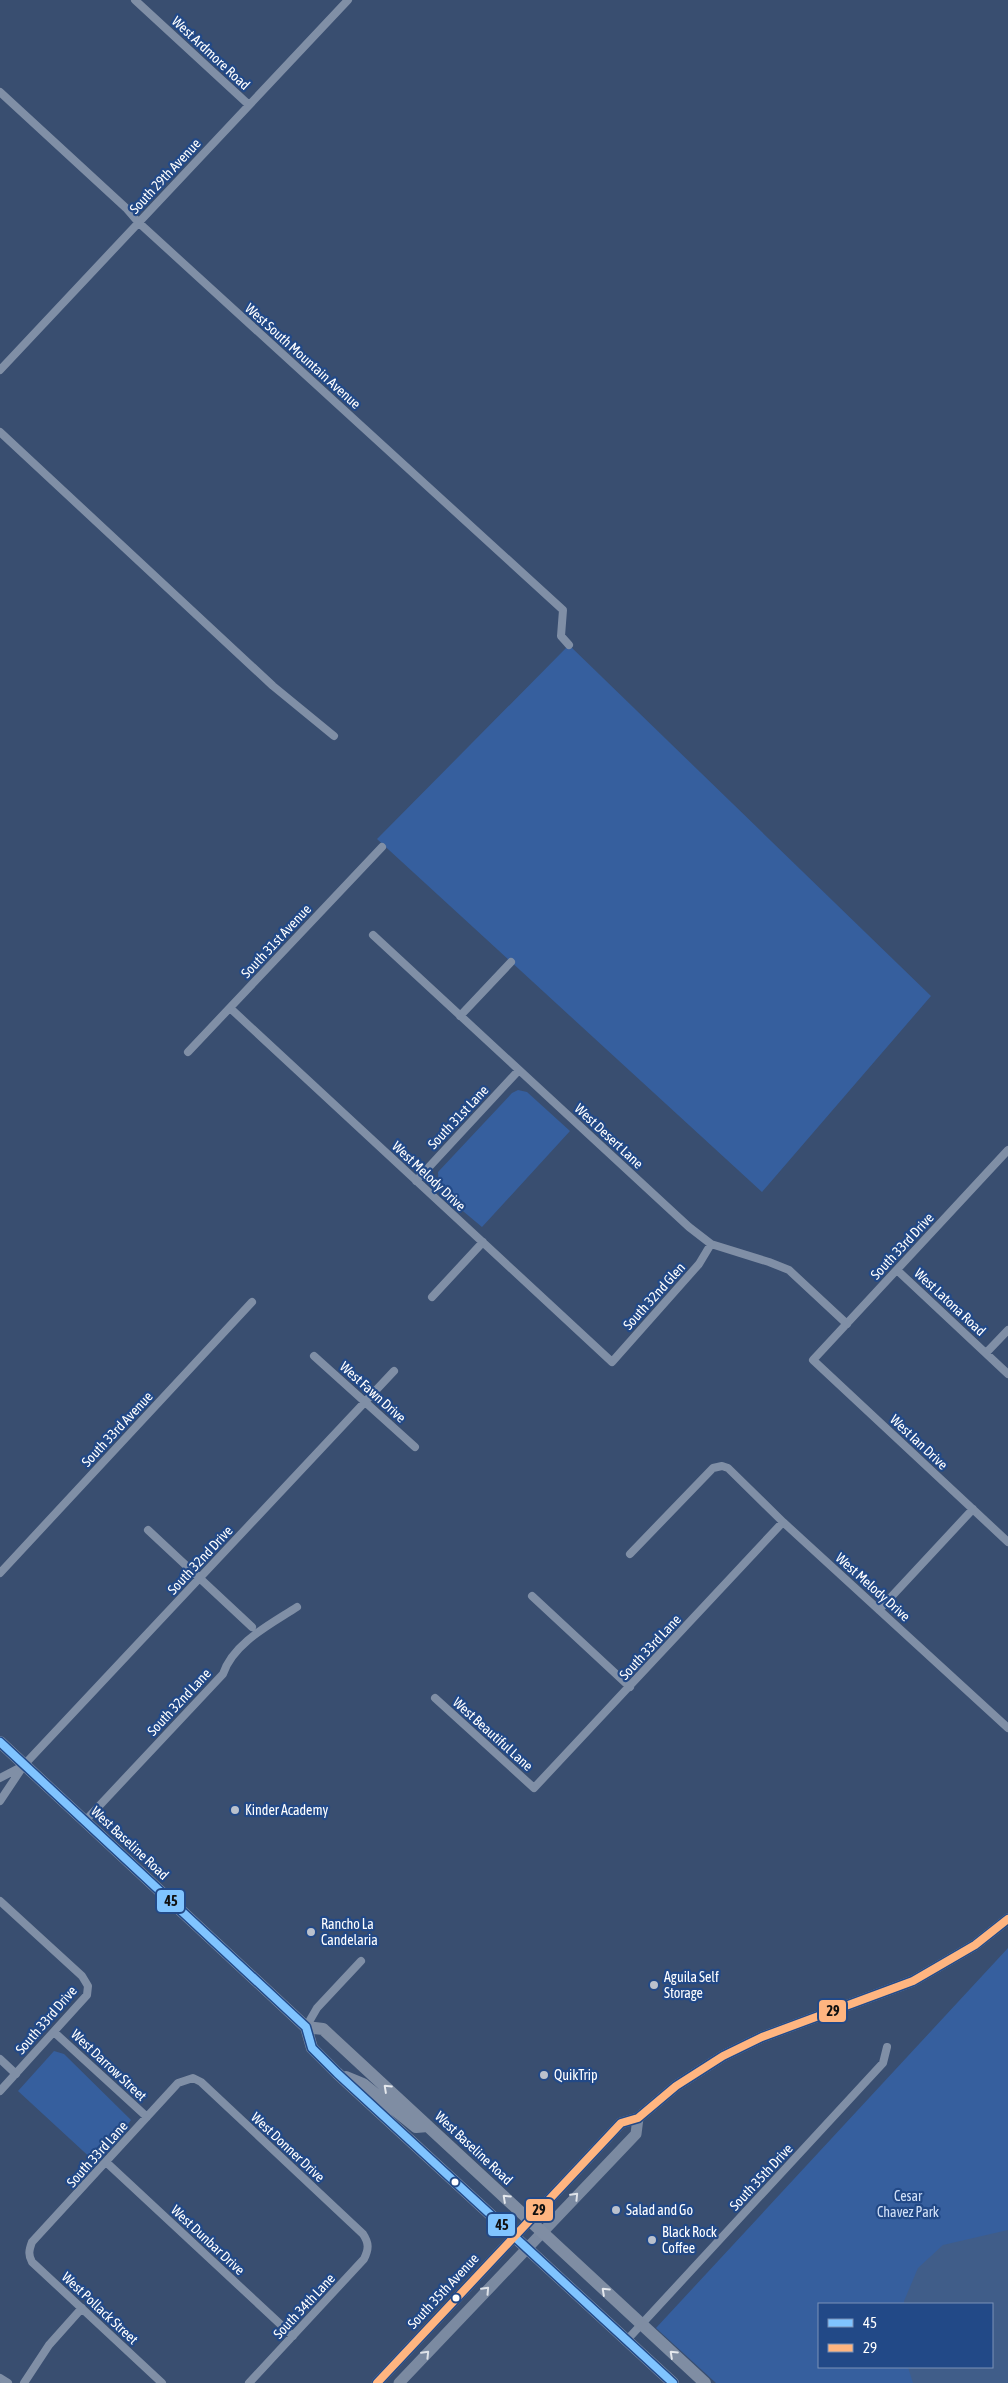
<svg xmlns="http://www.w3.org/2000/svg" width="1008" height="2383" viewBox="0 0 1008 2383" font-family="'Asap Condensed',sans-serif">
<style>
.green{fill:#365f9e;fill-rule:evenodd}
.water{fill:#405d89}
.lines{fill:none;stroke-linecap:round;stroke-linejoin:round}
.street{stroke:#808fa6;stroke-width:8}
.secondary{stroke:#7b8aa1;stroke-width:11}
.primary{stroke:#7f8da3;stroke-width:12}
.bus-1-casing{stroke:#224987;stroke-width:11}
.bus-2-casing{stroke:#224987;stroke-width:11}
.bus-1{stroke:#80c4ff;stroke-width:8}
.bus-2{stroke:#ffb580;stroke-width:8}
.oneway{stroke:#e5e8ed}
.oneway2{stroke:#dee2e8}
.poi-dot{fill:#bac1cd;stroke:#224987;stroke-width:2}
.bus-dot{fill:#fff;stroke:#224987;stroke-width:2}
.labels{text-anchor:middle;stroke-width:4.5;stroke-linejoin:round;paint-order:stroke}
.street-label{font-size:14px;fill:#fff;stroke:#224987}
.poi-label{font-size:14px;fill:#fff;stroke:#224987;text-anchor:start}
.park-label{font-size:14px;fill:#d1e0f7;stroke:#224987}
.line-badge{stroke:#224987;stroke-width:2}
.pale-badge-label{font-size:14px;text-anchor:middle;font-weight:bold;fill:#111}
</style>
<rect width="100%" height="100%" fill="#394e70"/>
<path class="green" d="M569,645L931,996L762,1192L377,839Z
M518,1090L527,1092L570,1131L482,1227L439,1191L438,1172L512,1093Z
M1008,1948V2383H716L656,2328ZM819,2304H992V2367H819Z
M54,2051L64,2054L131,2120L124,2130L95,2162L18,2091Z"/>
<path class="water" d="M1008,2230V2383H913L908,2367H992V2304H904V2301L918,2268L943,2245Z"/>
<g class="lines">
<path class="street" d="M135,0L249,105
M0,92L126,208L138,222L563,610L561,636L569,645
M0,370L348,0
M0,432L273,686L334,736
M373,935L689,1227L711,1244L769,1262L789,1270L847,1324
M230,1008L612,1362L699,1264L711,1244
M460,1016L511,962
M188,1052L382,847
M1008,1150L813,1360L1008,1542
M416,1181L519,1070
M897,1270L1008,1374
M432,1297L483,1242
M986,1353L1008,1330
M314,1356L415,1447
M148,1530L252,1627
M630,1554L713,1468L722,1466L728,1468L783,1522L1008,1728
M0,1573L252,1302
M532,1596L630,1687
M879,1610L973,1509
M435,1698L534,1788L783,1522
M0,1778L23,1766
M0,1801L24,1765L394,1371
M85,1821L223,1674C233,1643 271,1624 297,1607
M0,1901L82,1976L88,1986L87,1995L0,2091
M306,2027L317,2008L361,1961
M54,2032L147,2117
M0,2059L16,2074
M106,2162L293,2336
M626,2341L883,2063L887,2047
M0,2378L8,2383
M24,2383L49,2345L82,2308
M162,2383L32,2262C28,2255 29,2250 32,2242L178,2083L193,2078L201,2082L363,2234C369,2243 369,2249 364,2259L249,2383"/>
<path class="secondary" d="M377,2383L621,2123L638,2118L676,2086L723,2056L762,2037L913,1981L975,1945L1008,1919
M399,2383L636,2134L638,2118"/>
<path class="primary" d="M0,1742L306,2027L312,2048L337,2073L673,2383
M306,2027L323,2029L705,2383
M346,2077L363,2084L416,2127L428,2126"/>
<defs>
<path id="bus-1" d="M0,1742L306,2027L312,2048L337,2073L673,2383"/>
<path id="bus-2" d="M377,2383L621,2123L638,2118L676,2086L723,2056L762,2037L913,1981L975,1945L1008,1919"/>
</defs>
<use href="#bus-1" class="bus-1-casing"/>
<use href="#bus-2" class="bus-2-casing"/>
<use href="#bus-1" class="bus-1"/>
<use href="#bus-2" class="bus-2"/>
</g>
<defs><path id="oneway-chevron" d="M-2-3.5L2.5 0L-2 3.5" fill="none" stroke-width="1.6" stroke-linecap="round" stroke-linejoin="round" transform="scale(1.25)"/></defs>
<g class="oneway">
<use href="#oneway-chevron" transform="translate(387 2088) rotate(-137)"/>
<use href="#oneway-chevron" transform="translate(506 2198) rotate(-137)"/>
<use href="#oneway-chevron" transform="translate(605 2291) rotate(-137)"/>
<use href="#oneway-chevron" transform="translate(673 2354) rotate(-137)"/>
</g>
<g class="oneway2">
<use href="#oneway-chevron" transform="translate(575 2196) rotate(-46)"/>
<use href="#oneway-chevron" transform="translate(486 2290) rotate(-47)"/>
<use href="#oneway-chevron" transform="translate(426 2354) rotate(-46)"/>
</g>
<g class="poi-dot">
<circle cx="235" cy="1810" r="5"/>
<circle cx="311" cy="1932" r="5"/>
<circle cx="654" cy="1985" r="5"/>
<circle cx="544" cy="2075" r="5"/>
<circle cx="616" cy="2210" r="5"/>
<circle cx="652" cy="2240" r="5"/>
</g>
<g class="bus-dot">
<circle cx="455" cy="2182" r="4.5"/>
<circle cx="456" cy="2298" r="4.5"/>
</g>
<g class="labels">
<g class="street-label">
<text transform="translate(211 53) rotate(43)" y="5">West Ardmore Road</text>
<text transform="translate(165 176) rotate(-47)" y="5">South 29th Avenue</text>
<text transform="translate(303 356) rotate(42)" y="5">West South Mountain Avenue</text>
<text transform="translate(276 941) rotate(-47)" y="5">South 31st Avenue</text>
<text transform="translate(458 1117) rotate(-47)" y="5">South 31st Lane</text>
<text transform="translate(609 1136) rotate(43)" y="5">West Desert Lane</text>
<text transform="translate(429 1176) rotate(43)" y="5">West Melody Drive</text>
<text transform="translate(902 1246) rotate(-47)" y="5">South 33rd Drive</text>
<text transform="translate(654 1296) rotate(-48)" y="5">South 32nd Glen</text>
<text transform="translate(950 1302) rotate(43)" y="5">West Latona Road</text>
<text transform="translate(373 1392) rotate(42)" y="5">West Fawn Drive</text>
<text transform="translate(117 1429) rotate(-47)" y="5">South 33rd Avenue</text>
<text transform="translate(919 1442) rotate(43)" y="5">West Ian Drive</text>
<text transform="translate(200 1560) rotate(-47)" y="5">South 32nd Drive</text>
<text transform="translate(873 1587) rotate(42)" y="5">West Melody Drive</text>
<text transform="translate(650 1647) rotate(-47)" y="5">South 33rd Lane</text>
<text transform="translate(179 1702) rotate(-47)" y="5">South 32nd Lane</text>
<text transform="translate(493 1734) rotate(42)" y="5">West Beautiful Lane</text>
<text transform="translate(130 1843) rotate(43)" y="5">West Baseline Road</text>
<text transform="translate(46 2020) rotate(-49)" y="5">South 33rd Drive</text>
<text transform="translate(109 2065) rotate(43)" y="5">West Darrow Street</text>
<text transform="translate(288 2147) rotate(43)" y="5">West Donner Drive</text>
<text transform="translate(474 2148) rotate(43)" y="5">West Baseline Road</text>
<text transform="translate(97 2154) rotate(-48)" y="5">South 33rd Lane</text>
<text transform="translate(761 2177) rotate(-47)" y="5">South 35th Drive</text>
<text transform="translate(208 2240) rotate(43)" y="5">West Dunbar Drive</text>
<text transform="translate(443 2291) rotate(-47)" y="5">South 35th Avenue</text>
<text transform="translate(304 2306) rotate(-47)" y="5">South 34th Lane</text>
<text transform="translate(100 2308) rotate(43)" y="5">West Pollack Street</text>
</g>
<g class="poi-label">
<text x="245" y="1815">Kinder Academy</text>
<text x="321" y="1929">Rancho La<tspan x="321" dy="16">Candelaria</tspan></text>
<text x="664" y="1982">Aguila Self<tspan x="664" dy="16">Storage</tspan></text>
<text x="554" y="2080">QuikTrip</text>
<text x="626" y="2215">Salad and Go</text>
<text x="662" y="2237">Black Rock<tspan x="662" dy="16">Coffee</tspan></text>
</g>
<g class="park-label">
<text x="908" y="2201">Cesar<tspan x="908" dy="16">Chavez Park</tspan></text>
</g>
</g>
<g class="line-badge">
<rect x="156" y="1889" width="29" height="24" rx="5" fill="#80c4ff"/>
<rect x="818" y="1999" width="29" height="24" rx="5" fill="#ffb580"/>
<rect x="525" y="2198" width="29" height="24" rx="5" fill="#ffb580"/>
<rect x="487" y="2213" width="29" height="24" rx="5" fill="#80c4ff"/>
</g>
<g class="pale-badge-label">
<text x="171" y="1906">45</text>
<text x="833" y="2016">29</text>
<text x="539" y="2215">29</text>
<text x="502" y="2230">45</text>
</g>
<rect x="818" y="2303" width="175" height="65" fill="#224987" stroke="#7a92b7"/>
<rect x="828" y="2319" width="25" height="8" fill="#80c4ff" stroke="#7a92b7"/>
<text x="863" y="2328" font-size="15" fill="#ffffff">45</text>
<rect x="828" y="2344" width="25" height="8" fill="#ffb580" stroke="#7a92b7"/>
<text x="863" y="2353" font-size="15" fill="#ffffff">29</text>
</svg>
